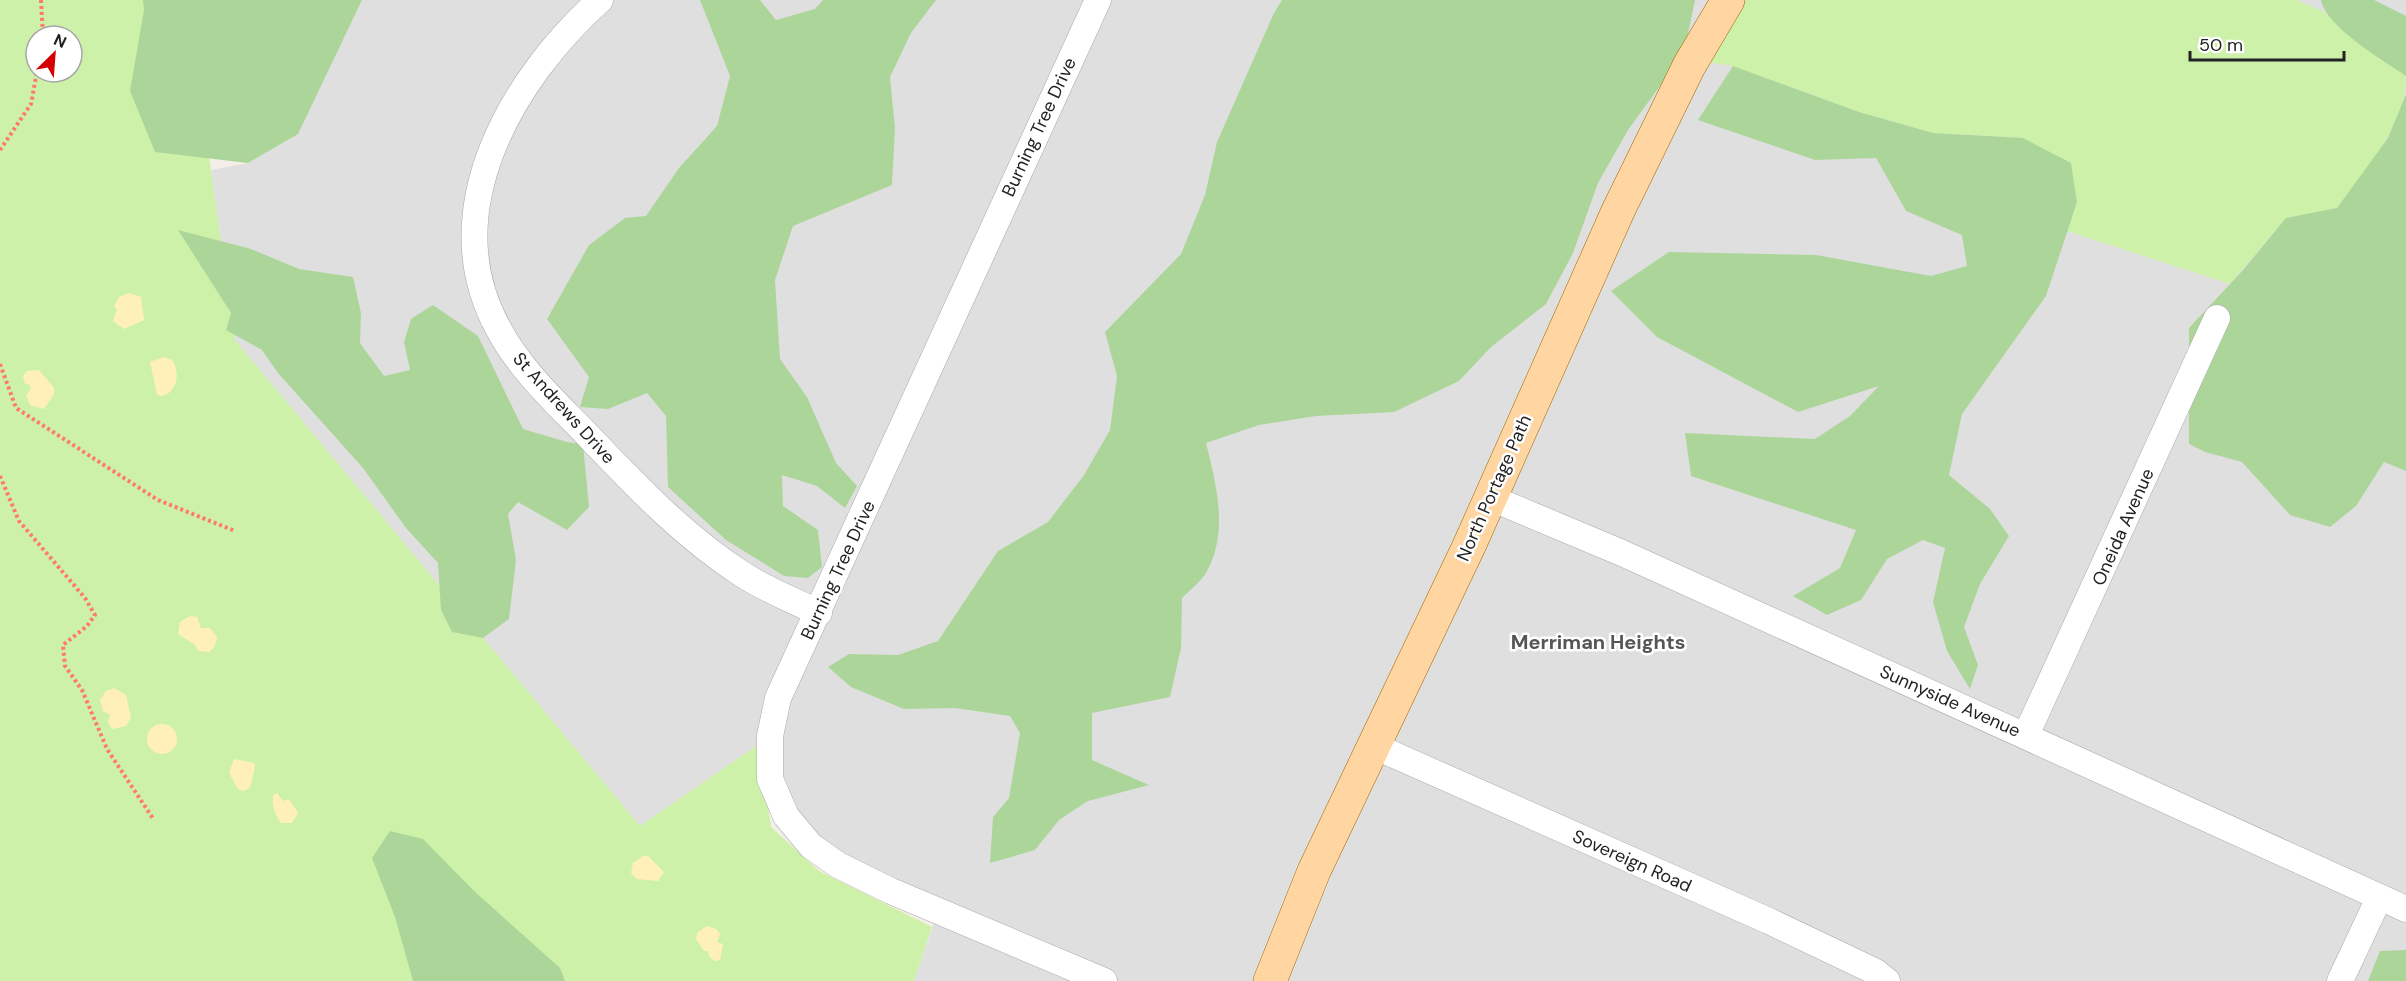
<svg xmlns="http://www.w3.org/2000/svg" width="2406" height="981" viewBox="0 0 2406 981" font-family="'DM Sans',sans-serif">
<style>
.residential{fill:#e0dfdf}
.grass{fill:#cef1aa;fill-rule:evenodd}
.forest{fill:#acd699}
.sand{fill:#fff0ba}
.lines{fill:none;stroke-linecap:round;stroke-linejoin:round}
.minor-casing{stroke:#a9a9a9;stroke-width:27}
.major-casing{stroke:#a06800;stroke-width:34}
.path{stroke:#ff796d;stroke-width:4;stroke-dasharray:3 3;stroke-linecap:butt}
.minor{stroke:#fff;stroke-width:26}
.major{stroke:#ffd5a1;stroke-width:33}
.labels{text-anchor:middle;stroke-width:5;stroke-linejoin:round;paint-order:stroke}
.street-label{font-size:18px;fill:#222;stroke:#fff}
.neighbourhood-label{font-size:20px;font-weight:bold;fill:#555;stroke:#fff}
</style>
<rect width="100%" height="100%" fill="#f3efe8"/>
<path class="residential" d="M362,0H2406V981H914L938,911L811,846L759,744L640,826L235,340L211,170L248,163L344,35Z"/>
<path class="grass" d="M0,0H187L235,340L640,826L759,744L771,827L819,871L932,927L914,981H0ZM36,36H72V72H36Z
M1740,0H2296L2323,11L2357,41L2406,76C2406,127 2365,169 2337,208L2286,218L2230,284L2067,231L2077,202L2023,138L1933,133L1859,112L1733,66L1706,62Z"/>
<path class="forest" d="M143,0H362L298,134L248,163L155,152L130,91L144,10Z
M700,0H760L776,20L815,9L823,0H936L911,33L890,77L895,128L892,185L793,226L775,280L780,359L807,397L836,463L857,486L845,508L817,486L782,475L783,506L818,530L822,567L808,578L784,576L726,540L668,487L666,416L647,393L608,409L580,407L589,377L547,319L589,245L625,218L646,216L679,168L717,126L730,76Z
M1282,0H1695L1684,53L1628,130L1598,183L1573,253L1546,304L1491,347L1459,381L1394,412L1316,416L1259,425L1206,443C1216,483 1229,532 1207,571C1202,581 1190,590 1182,598L1181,648L1170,697L1092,713V760L1149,785L1088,801L1059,820L1035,850L990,863L993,817L1009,798L1020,733L1010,716L955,708L904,709L851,687L828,667L849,654L898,655L938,641L998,551L1048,522L1084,475L1110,430L1117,376L1105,332L1181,254L1205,195L1217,142L1274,13Z
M2321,0H2374L2406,16V76C2383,60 2326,27 2321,0Z
M1733,66L1859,112L1933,133L2023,138L2071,163L2077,202L2046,296L1962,414L1949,475L1990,509L2009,536L1980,584L1964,627L1978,665L1970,689L1947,651L1933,602L1945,548L1923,540L1887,559L1861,600L1827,615L1793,596L1840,568L1856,530L1691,476L1685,433L1815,439L1850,416L1879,386L1798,412L1657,337L1611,291L1669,252L1816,255L1931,276L1967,266L1962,235L1906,211L1876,158L1815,160L1698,120Z
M2406,94V471L2384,462L2356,506L2330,527L2290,515L2242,462L2205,452L2189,444V328L2244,269L2286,218L2337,208L2388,138Z
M178,230L251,249L299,269L353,277L361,313L360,343L384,376L410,370L404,342L411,319L433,305L478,336L523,429L567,442L583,444L589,507L567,530L518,502L508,514L516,560L509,619L483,638L452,632L441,610L438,563L406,528L363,468L278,373L262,350L226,330L231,313Z
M390,831L423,839L473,890L560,968L565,981H413L395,917L372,858Z
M2406,950V981H2368L2380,951Z"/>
<path class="sand" d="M129,293L141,297L144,320L124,329L113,321L117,310L114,306L119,297Z
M164,357L172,360C181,372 177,394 161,396L157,395L150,362Z
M39,370L54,388V394L44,409L30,405L26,395L31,389L30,385L25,384L23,376L27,371Z
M190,616L197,617L201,628H210L217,637L215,646L209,652L198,651L195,645L178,634L180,622Z
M114,688L126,695L131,718L126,726L112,729L108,722L110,715L103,711L100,700L106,691Z
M147 739a15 15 0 1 1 30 0a15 15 0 1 1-30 0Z
M234,759L254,763L255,767L250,788L243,791L238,789L229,773Z
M277,793L283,801L289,799L298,813L292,823H281C275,816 272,805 273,795Z
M643,856H648L664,872L658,881L637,879L631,873L633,863Z
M707,926L716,929L720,934L717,942L723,944L720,960L715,961L709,956L708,951H704L696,939L698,932Z"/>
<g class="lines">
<defs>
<path id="minor" d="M600,0C512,79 434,211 498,328C521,372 560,406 594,442C640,490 686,538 742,574C766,590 793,600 819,613
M1098,0L778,698L770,736V779L786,816L811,846L838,865L891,891L1104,981
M1491,498L1622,553L2406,909
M2026,735L2217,318
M1374,746L1769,921L1876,972L1887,981
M2340,981L2379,898"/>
<path id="major" d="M1270,981L1314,871L1469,546L1618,211L1689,66L1728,0"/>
</defs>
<use href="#minor" class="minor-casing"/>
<use href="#major" class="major-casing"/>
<path class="path" d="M41,0L43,36
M0,150L31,104L37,72
M0,364L16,408L158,500L235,531
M0,476L19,521L85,598L95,615L87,626L63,645L65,666L82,690L107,749L154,820"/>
<use href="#minor" class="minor"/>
<use href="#major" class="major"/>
</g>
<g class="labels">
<g class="street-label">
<text transform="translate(1039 127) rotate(-65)" y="6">Burning Tree Drive</text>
<text transform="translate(564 408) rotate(48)" y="6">St Andrews Drive</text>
<text transform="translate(1494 488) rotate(-66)" y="6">North Portage Path</text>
<text transform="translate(2123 527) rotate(-66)" y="6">Oneida Avenue</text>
<text transform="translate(838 570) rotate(-65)" y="6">Burning Tree Drive</text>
<text transform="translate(1950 701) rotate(24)" y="6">Sunnyside Avenue</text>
<text transform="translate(1632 861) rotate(24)" y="6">Sovereign Road</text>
</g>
<g class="neighbourhood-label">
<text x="1598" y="649">Merriman Heights</text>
</g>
</g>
<g transform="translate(54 54) rotate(25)"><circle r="28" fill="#ffffff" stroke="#a7a7a7" stroke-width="1.5"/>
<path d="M0-4.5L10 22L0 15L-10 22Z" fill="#d40003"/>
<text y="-9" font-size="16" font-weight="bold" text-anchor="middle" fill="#222222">N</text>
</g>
<path d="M2190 51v9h154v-9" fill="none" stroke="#222222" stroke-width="3"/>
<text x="2199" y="51" font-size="18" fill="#222222" stroke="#ffffff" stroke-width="4.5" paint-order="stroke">50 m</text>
</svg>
